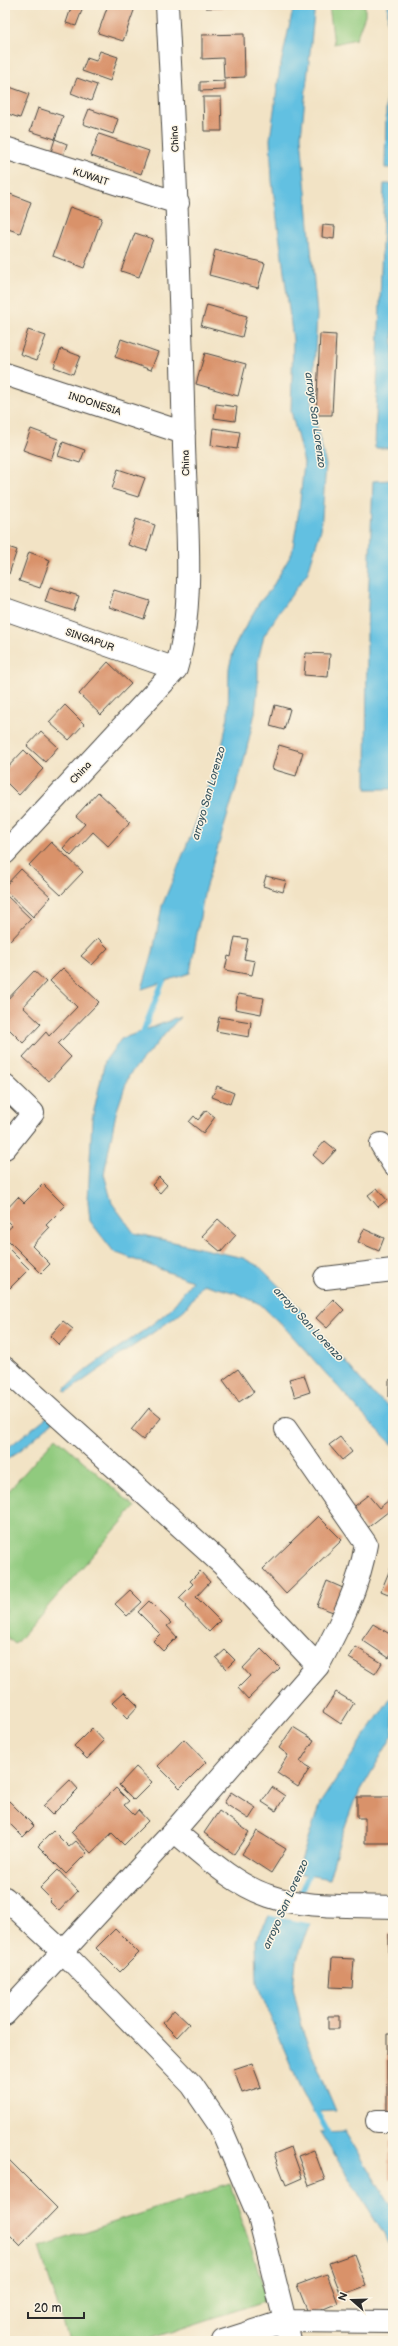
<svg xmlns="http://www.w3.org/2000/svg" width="398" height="2346" viewBox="0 0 398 2346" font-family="'Balsamiq Sans',sans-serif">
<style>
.green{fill:#90ca7e;stroke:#5e7a54}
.water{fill:#62c0e1;stroke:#467686}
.pier{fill:#f2e3c5}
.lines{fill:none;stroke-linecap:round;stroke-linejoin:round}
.stream{stroke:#62c0e1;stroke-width:5.5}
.building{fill:#d9926a}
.minor-casing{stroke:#494742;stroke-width:24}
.minor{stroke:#fff;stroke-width:22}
.labels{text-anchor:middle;stroke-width:3;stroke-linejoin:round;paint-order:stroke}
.street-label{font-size:10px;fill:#2b2b2b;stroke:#fcf5e5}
.water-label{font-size:11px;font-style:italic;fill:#3c5862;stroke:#fcf5e5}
</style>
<rect width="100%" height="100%" fill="#fcf5e5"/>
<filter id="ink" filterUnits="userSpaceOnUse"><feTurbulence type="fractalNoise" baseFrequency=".025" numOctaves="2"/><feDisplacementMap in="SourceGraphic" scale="8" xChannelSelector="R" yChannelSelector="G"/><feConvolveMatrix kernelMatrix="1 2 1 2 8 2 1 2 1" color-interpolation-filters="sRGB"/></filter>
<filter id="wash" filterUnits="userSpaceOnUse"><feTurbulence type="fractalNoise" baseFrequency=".012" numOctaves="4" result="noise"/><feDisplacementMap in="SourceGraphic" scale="16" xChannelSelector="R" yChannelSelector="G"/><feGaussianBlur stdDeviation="0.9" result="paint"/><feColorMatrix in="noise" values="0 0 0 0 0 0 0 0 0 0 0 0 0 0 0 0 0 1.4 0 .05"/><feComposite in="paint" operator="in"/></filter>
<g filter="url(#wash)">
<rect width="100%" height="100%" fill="#f2e3c5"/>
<path class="green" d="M329,5H365V15L356,39L334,44Z
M56,1437L135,1507L15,1644L5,1635V1495Z
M230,2184L268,2300L143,2341H69L39,2247Z"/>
<path class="water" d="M294,5H315L301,136L317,315L312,406L326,465L321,529L308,572L280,611L264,636L258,660V684L255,713L243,765L205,889L190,973L142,989L153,952L162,906L196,822L221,752L228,716L229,668L235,645L259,603L271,589L292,553L299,510L304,463L291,411L293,340L272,181L270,139L280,68Z
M388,5H393V168H385Z
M384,184H393V448H375Z
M393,480V789H366L367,631L373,481Z
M180,1017L129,1075L116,1113L104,1174L112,1203L134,1233L243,1258L260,1267L286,1293L372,1393L393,1410V1445L365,1417L286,1329L260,1304L236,1293L203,1284L185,1309L174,1318L67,1392L64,1390C94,1358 135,1341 167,1312C176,1304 184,1291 192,1281L114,1252L90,1221L88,1201L92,1119L105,1061L121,1039Z
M48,1416L54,1421L23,1448L5,1461V1450Z
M393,1694V1735L354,1802L339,1843L329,1879L297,1873L320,1803Z
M270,1914L312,1920L296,1961L293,1987L304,2035L336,2111L313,2112L299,2085L257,1984L256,1940Z
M345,2131L393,2210V2249L320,2132Z"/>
<path class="pier" d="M270,1912L312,1918L314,1920L312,1924L267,1915Z"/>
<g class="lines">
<path class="stream" d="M141,1037L165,976
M298,1898L311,1870
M313,2105L331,2138"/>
</g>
<g id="blocks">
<path class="building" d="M72,5H84L76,26L66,23Z
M108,5H136L123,41L98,33Z
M206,5H242L243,7L206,8Z
M244,34L245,77L224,78L223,58L202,59V35Z
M100,51L118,57L110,81L82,71L87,58L96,61Z
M77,78L97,85L91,101L71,93Z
M225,81V90L200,91V82Z
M7,86L29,94L20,118L5,113V93Z
M203,97H221L222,131H204Z
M38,108L63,116L55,139L67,144L62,159L50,155L55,139L30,131Z
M89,109L118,119L113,134L83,124Z
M99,134L149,151L141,174L91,156Z
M5,192L31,202L20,233L5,228Z
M70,207L102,218L84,268L53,256Z
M323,225L335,226L334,239L322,237Z
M135,233L153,239L139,277L121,271Z
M215,250L265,263L258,288L209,275Z
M207,305L247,316L242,337L201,326Z
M28,330L46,336L37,360L20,354Z
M320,334L336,335L332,415H316Z
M121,339L158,352L151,370L115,357Z
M61,349L80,356L73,374L54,367Z
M205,353L246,364L238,396L196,384Z
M216,404L237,407L235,421L214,418Z
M213,428L240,432L237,449L211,445Z
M31,429L58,439L51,460L23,450Z
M63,442L85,450L80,463L58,456Z
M118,469L145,478L138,497L112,489Z
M136,519L155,525L147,551L128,545Z
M5,546L17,550L9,574L5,573Z
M29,552L50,560L40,588L19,581Z
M50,587L79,596L74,611L45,602Z
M114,590L150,601L144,619L109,607Z
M306,653L330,654L328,677L304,675Z
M108,662L131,684L101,715L79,694Z
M65,705L84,724L69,740L49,722Z
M275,705L290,709L284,730L270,726Z
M41,731L58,747L45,762L27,746Z
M279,745L303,752L296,776L272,769Z
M24,750L43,769L19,795L5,781V770Z
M98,792L130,822L108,846L93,832L71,856L63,848L85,824L76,816Z
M51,842L83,872L61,895L29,865Z
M21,869L51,897L33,917L5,890V886Z
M266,876L286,881L283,892L263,886Z
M7,896L31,919L9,942L5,938V899Z
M235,937L248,939L244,959L255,961L252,975L225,970L228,956L231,957Z
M98,938L108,948L92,965L81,956Z
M63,968L99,1002L58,1044L71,1057L49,1081L23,1057L46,1032L49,1036L77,1007L50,981Z
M34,971L46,982L23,1007L41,1024L23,1043L5,1025V1002Z
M238,994L264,998L261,1014L235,1009Z
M219,1017L251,1022L249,1037L216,1031Z
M217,1086L234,1093L230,1104L212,1097Z
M206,1110L215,1117L203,1133L189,1122L194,1116L198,1120Z
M325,1141L336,1150L323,1164L313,1155Z
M159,1177L167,1185L160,1193L152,1185Z
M43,1184L65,1206L46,1225L49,1228L32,1246L50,1264L41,1273L5,1237V1232L12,1226L5,1219V1211L18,1197L24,1203Z
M377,1188L387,1200L378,1207L368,1195Z
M218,1219L236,1235L221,1252L202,1236Z
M364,1229L384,1238L379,1251L358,1242Z
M5,1245L29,1269L10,1288L5,1283Z
M333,1299L344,1310L327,1328L316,1318Z
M63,1321L73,1329L59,1345L50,1336Z
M390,1329H393V1354H390Z
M238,1369L254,1392L239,1402L223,1380Z
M304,1375L310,1392L295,1397L289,1379Z
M393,1379V1397H389V1380Z
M149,1408L161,1418L143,1440L131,1430Z
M340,1437L352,1452L342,1460L329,1445Z
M368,1495L379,1508L393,1497V1508L366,1529L350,1509Z
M318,1516L342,1540L286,1594L263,1569Z
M391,1567L393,1568V1596L381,1591Z
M200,1571L210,1582L196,1597L220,1621L209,1632L185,1607L187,1605L179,1598L193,1584L190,1581Z
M327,1581L343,1588L333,1612L317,1606Z
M130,1590L142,1602L127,1616L115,1604Z
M149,1601L171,1623L167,1626L177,1637L163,1651L153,1641L160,1634L138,1612Z
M373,1624L393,1636V1652L389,1658L362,1640Z
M356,1647L382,1663L375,1674L349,1658Z
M261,1649L280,1668L248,1699L238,1688L250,1676L243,1668Z
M225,1650L235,1660L226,1669L216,1658Z
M124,1692L138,1706L127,1718L112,1703Z
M336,1692L354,1703L341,1724L323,1712Z
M293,1727L314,1740L300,1762L310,1768L298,1787L277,1773L288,1755L279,1748Z
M92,1728L104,1741L87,1759L74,1746Z
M184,1739L206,1762L180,1788L158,1766Z
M136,1767L152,1782L134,1800L119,1785Z
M70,1780L78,1789L52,1815L43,1806Z
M272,1787L285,1796L276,1811L262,1802Z
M116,1788L129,1801L124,1805L134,1815L138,1810L148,1821L124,1845L112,1833L91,1853L71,1832Z
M231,1792L256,1808L249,1819L224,1803Z
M357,1797H393V1843H365V1818H357Z
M9,1801L34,1826L23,1837L5,1819V1805Z
M219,1811L249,1832L234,1854L204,1833Z
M53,1831L69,1847L76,1841L87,1853L66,1874L38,1846Z
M257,1831L286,1849L271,1873L242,1854Z
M58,1870L78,1891L59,1911L49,1901L51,1899L40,1888Z
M115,1929L139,1953L120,1972L96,1948Z
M389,1934H393V1961H389Z
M332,1958L354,1959L352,1988L330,1987Z
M174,2010L189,2024L177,2037L163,2023Z
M328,2016H339V2029H328Z
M387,2034H393V2114H387Z
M252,2063L261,2087L242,2093L234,2069Z
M390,2140H393V2179H389Z
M291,2147L302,2178L286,2185L274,2154Z
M314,2150L325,2180L309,2186L298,2156Z
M5,2156L57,2208L20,2246L5,2231Z
M354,2254L366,2286L341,2295L329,2263Z
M327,2274L338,2303L309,2315L297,2285Z"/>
</g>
</g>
<g filter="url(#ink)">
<use href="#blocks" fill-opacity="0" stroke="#494742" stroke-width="1"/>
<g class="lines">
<defs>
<path id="minor" d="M5,148L178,203
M5,374L184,433
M5,609L176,669
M5,853L176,669C196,603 186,516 184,446C181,299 175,152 167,5
M5,1086L33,1113L5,1148
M381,1144L393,1164
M325,1278L393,1270
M5,1368L222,1564L318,1666
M174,1831C203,1855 233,1884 269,1896C306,1909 355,1905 393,1907
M5,1898L63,1952L192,2085L220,2126L259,2217L290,2341
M5,2014L174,1831L318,1666C339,1627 359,1588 366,1544L286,1429
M377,2121H393
M223,2341L285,2321L393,2322"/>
</defs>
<use href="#minor" class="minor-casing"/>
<use href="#minor" class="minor"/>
</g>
</g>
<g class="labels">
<g class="street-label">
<text transform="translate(174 139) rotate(-93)" y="4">China</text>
<text transform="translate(91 176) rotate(18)" y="4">KUWAIT</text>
<text transform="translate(95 403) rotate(18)" y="4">INDONESIA</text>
<text transform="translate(185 463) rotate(-91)" y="4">China</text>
<text transform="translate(90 639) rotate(19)" y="4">SINGAPUR</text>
<text transform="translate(80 772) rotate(-47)" y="4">China</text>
</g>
<g class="water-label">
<text transform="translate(316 420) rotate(82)" y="4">arroyo San Lorenzo</text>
<text transform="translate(208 793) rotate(-74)" y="4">arroyo San Lorenzo</text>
<text transform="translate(309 1324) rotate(47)" y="4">arroyo San Lorenzo</text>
<text transform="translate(285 1904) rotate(-66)" y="4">arroyo San Lorenzo</text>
</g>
</g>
<rect width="398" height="2346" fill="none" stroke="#fcf5e5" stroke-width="20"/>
<g transform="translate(352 2300) rotate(290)" stroke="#fcf5e5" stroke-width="3" paint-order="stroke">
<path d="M0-3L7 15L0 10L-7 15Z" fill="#2b2b2b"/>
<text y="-6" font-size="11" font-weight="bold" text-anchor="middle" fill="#2b2b2b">N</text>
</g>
<path d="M28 2312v6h56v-6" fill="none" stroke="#2b2b2b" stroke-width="2"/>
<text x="34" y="2312" font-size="12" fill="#2b2b2b" stroke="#fcf5e5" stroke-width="3" paint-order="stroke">20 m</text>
</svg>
